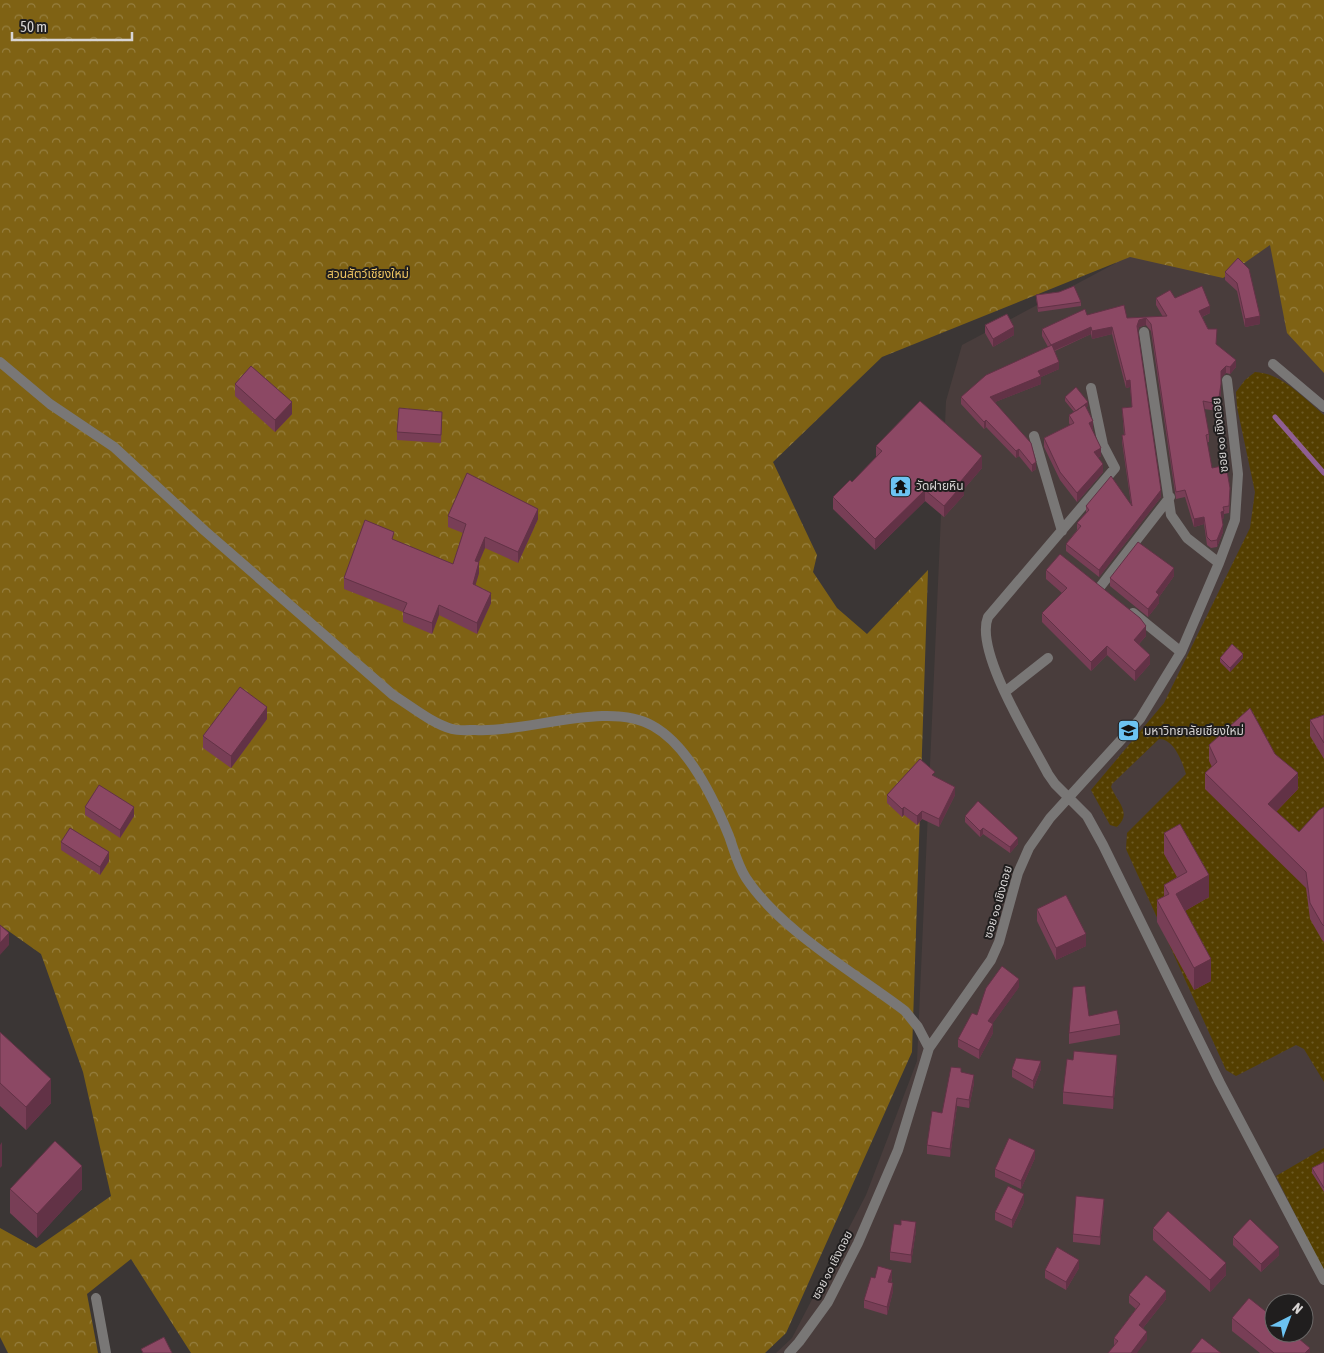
<svg xmlns="http://www.w3.org/2000/svg" width="1324" height="1353" viewBox="0 0 1324 1353" font-family="'Asap Condensed','Noto Sans Thai',sans-serif">
<style>
.built{fill:#493d3c;fill-rule:evenodd}
.green{fill:url(#green-dots)}
.forest{fill:url(#forest-crowns)}
.lines{fill:none;stroke-linecap:round;stroke-linejoin:round}
.stream{stroke:#8f5e92;stroke-width:5}
.minor{stroke:#797776;stroke-width:10}
.wall{fill:#783e56}
.shaded-wall{fill:#623246}
.building{fill:#8c4864;stroke:#623246}
.labels{text-anchor:middle;stroke-width:4;stroke-linejoin:round;paint-order:stroke}
.park-label{font-size:12px;fill:#f0c662;stroke:#201e1e}
.street-label{font-size:12px;fill:#d7d4d3;stroke:#201e1e}
.poi-label{font-size:12px;fill:#d7d4d3;stroke:#201e1e;text-anchor:start}
</style>
<defs>
<pattern id="green-dots" width="8" height="8" patternUnits="userSpaceOnUse" patternTransform="scale(1.25)"><rect width="8" height="8" fill="#543f01"/><path d="M2 2h.1M6 6h.1" fill="none" stroke="#6c5a25" stroke-width="1.8" stroke-linecap="round"/></pattern>
<pattern id="forest-crowns" width="20" height="18" patternUnits="userSpaceOnUse" patternTransform="scale(1.25)"><rect width="20" height="18" fill="#7f6214"/><path d="M2 6a3 3 0 1 1 6 0M12 15a3 3 0 1 1 6 0" fill="none" stroke="#967f40"/></pattern>
</defs>
<rect width="100%" height="100%" fill="#3b3635"/>
<path class="built" d="M1324,89V1353H776L792,1338L866,1195L917,1061L946,401L962,345L1114,264ZM1274,1303H1304V1333H1274Z"/>
<path class="green" d="M1255,372C1282,373 1304,399 1324,415V1082L1304,1049L1296,1045L1236,1076L1226,1070L1126,849L1127,833L1186,774C1182,761 1174,739 1159,739L1112,784L1111,787C1118,803 1132,813 1117,827L1110,825L1091,790L1164,703L1250,528L1255,492L1237,407L1236,392L1245,380Z
M1324,1148V1272L1276,1176Z"/>
<path class="forest" d="M0,0H1324V373L1287,333L1270,245L1223,278L1130,257L882,357L773,462L817,555L813,572L837,608L867,634L928,570L912,1052L786,1333L765,1353H191L131,1259L87,1294L98,1353H8L0,1337V1228L36,1248L111,1196L83,1072L41,954L0,925Z"/>
<g class="lines">
<path class="stream" d="M1275,417L1324,473"/>
<path class="minor" d="M1144,332L1171,515L1187,538L1219,563
M0,362L50,404L114,447L205,531L393,695C411,706 431,723 452,729C459,731 468,730 475,730C527,733 609,700 653,726C689,746 714,799 729,836C734,850 738,866 746,878C780,930 855,973 905,1011L918,1027L929,1048
M1273,364L1324,407
M1091,388L1103,445L1115,468L988,617C974,651 1031,741 1048,774L1055,784L1087,816L1103,845L1220,1083L1324,1280
M1034,436L1062,531
M1100,587L1170,497
M1133,613L1181,652
M1006,691L1048,658
M96,1298L106,1353
M789,1353L799,1342L828,1302L858,1243L898,1150L929,1048L991,960L999,942L1018,873L1029,848L1050,818L1140,719L1181,652L1219,563L1235,520L1238,474L1227,380"/>
</g>
<path class="wall" d="M1238,258L1260,324L1245,327L1237,291L1225,280V272Z
M1059,292L1081,302V306L1038,312L1036,295Z
M1156,298H1175L1210,313L1202,317L1216,344L1236,367L1230,374L1226,373L1221,377V391L1218,411L1204,409L1209,434V442H1207L1212,468L1230,495L1229,513L1224,514V518L1222,519L1223,532L1217,547L1211,548L1207,545L1204,524L1194,527L1185,497L1176,499L1151,331L1146,325L1139,327L1138,331L1161,497L1099,577L1066,551V544L1077,530V523L1086,513V506L1131,504L1122,442V435H1124L1122,408L1132,407L1130,387L1126,388L1112,334L1092,339L1091,334L1055,351L1059,369L1041,377V384L995,402L1036,469L1032,472L1019,456L1016,458L986,427L984,429L961,404V397L1048,347L1042,336V329L1087,315L1127,318L1163,317L1156,305Z
M985,325L1014,335L993,347L985,333Z
M235,384L292,414L275,432L235,396Z
M1065,397L1088,406L1086,407L1093,429L1092,430L1101,456L1098,458L1103,472L1077,502L1060,480L1044,447V438L1070,425L1069,423V415L1074,412L1065,401Z
M442,420L441,443L397,440V432Z
M876,446L982,468L964,489V495L944,517L925,501L875,550L833,509V497L852,482L876,458Z
M448,516L538,519L518,563L485,548L479,562V573L475,585L491,603L477,634L439,615L432,634L403,622V612L344,589V578L394,540L453,564L463,533L448,527Z
M1046,570L1146,636L1139,644L1150,664L1135,681L1107,655L1091,671L1042,622V613L1062,593L1046,579Z
M1174,576L1159,597V603L1148,617L1110,586V578Z
M1220,658H1243L1230,672L1220,662Z
M1324,715V759L1310,736V720Z
M267,719L231,768L203,748V736Z
M1209,745L1275,754L1298,789L1276,812L1299,832L1324,807V942L1322,940L1310,919L1306,888L1205,789V773L1212,767L1209,761Z
M935,777L955,795L939,827L922,819L917,825L904,815L902,817L887,803V795Z
M85,807L134,816L120,838L85,815Z
M965,816L1018,844L1010,853L983,834L980,837L965,822Z
M1164,833L1209,897L1185,911L1211,981L1194,990L1157,922V900L1164,897V885L1177,877L1164,854Z
M61,842L109,861L100,875L61,850Z
M1037,909L1086,946L1056,960L1037,921Z
M1019,987L992,1024L993,1033L979,1059L958,1047V1039L977,1015Z
M1089,1016L1120,1024V1035L1069,1044V1033Z
M0,1032L51,1103L26,1130L0,1106Z
M1073,1060L1117,1067L1113,1109L1063,1104V1092Z
M1012,1069H1041L1033,1089L1012,1077Z
M961,1072L974,1083L969,1108L957,1106L950,1157L927,1154V1145Z
M1035,1158L1021,1189L995,1177V1169Z
M1324,1162V1192L1312,1173V1168Z
M10,1189H82L37,1238L10,1213Z
M1024,1202L1012,1228L995,1220V1212Z
M1104,1207L1100,1245L1073,1242V1234Z
M1153,1228L1226,1275L1210,1292L1153,1240Z
M916,1230L911,1263L890,1260V1252Z
M1233,1237L1279,1255L1261,1272L1233,1245Z
M1079,1268L1066,1290L1045,1278V1270Z
M875,1278H892L891,1283L893,1291L887,1315L864,1308V1300Z
M1129,1295L1166,1299L1143,1328L1147,1340L1114,1346V1338L1136,1309L1129,1303Z
M1232,1318L1310,1353H1260L1232,1331Z"/>
<path class="shaded-wall" d="M1210,306V313L1199,318V311Z
M1260,316V324L1245,327V319Z
M1146,318V325L1139,327L1137,333V326L1139,320Z
M1014,327V335L993,347V339Z
M1091,327V334L1051,352V345Z
M1112,327V334L1092,339V331Z
M1236,360V367L1230,374V367Z
M1059,362V369L1041,377V384L990,404V397L1038,371Z
M1226,366V373L1221,378V371Z
M1130,380V387L1126,388V381Z
M1221,384V391L1218,411V404Z
M292,402V414L275,432V420Z
M1088,402V406L1076,415V411Z
M986,420V427L984,429V422Z
M1093,421V429L1089,432V423Z
M1101,448V456L1094,460V452Z
M1019,449V456L1016,458V451Z
M982,456V468L964,489V495L944,517V506L961,481Z
M1036,462V469L1032,472V465Z
M1103,464V472L1077,502V493Z
M925,490V501L875,550V539Z
M1161,490V497L1099,577V570Z
M538,509V519L518,563V552Z
M1224,511V518L1221,519V512Z
M1204,517V524L1194,527V519Z
M1223,525V532L1217,547V540Z
M485,537V548L479,562V573L473,594V584L475,561Z
M1174,568V576L1159,597V603L1148,617V609L1156,592Z
M491,593V603L477,634V623Z
M439,605V615L432,634V623Z
M1146,626V636L1134,649V640Z
M1107,646V655L1091,671V662Z
M1243,654V658L1230,672V668Z
M1150,655V664L1135,681V671Z
M267,707V719L231,768V756Z
M1298,773V789L1268,820V804Z
M955,787V795L939,827V819Z
M134,807V816L120,838V830Z
M904,807V815L902,817V809Z
M922,811V819L917,825V816Z
M983,828V834L980,837V831Z
M1018,838V844L1010,853V847Z
M109,852V861L100,875V867Z
M1209,875V897L1176,916V894Z
M9,933V945L0,955V943Z
M1086,934V946L1056,960V948Z
M1211,959V981L1194,990V968Z
M1019,979V987L988,1030V1021Z
M993,1024V1033L979,1059V1050Z
M1117,1055V1067L1113,1109V1097Z
M1041,1061V1069L1033,1089V1081Z
M974,1075V1083L969,1108V1100Z
M51,1079V1103L26,1130V1107Z
M957,1098V1106L950,1157V1149Z
M2,1142V1166L0,1168V1145Z
M1035,1150V1158L1021,1189V1181Z
M82,1166V1189L37,1238V1214Z
M1024,1194V1202L1012,1228V1220Z
M1104,1199V1207L1100,1245V1237Z
M916,1222V1230L911,1263V1255Z
M1279,1247V1255L1261,1272V1264Z
M1079,1260V1268L1066,1290V1282Z
M1226,1263V1275L1210,1292V1280Z
M892,1270V1278L888,1290V1282Z
M893,1283V1291L887,1315V1307Z
M1166,1291V1299L1139,1333V1325Z
M1147,1332V1340L1137,1353H1131Z
M1310,1348V1353H1305Z"/>
<path class="building" d="M1238,258L1249,269L1260,316L1245,319L1237,283L1225,272Z
M1074,286L1081,302L1038,308L1036,295L1059,292Z
M1202,286L1210,306L1199,311L1208,329H1217L1216,344L1236,360L1230,367L1226,366L1221,371V384L1218,404L1203,401L1209,434L1206,435L1212,468L1226,465L1230,488L1229,506L1223,507L1224,511L1221,512L1223,525L1217,540L1211,541L1207,537L1204,517L1194,519L1185,490L1176,492L1151,324L1146,318L1139,320L1137,326L1161,490L1099,570L1066,544L1081,526L1077,523L1089,510L1086,506L1111,476L1132,506L1122,435H1125L1122,408L1132,407L1130,380L1126,381L1112,327L1092,331L1091,327L1051,345L1042,329L1085,309L1087,315L1124,305L1127,318L1167,316L1156,298L1170,290L1175,298Z
M1007,314L1014,327L993,339L985,325Z
M1052,345L1059,362L1038,371L1041,376L990,397L1031,443L1036,462L1032,465L1019,449L1016,451L986,420L984,422L961,397L986,375Z
M251,366L292,402L275,420L235,384Z
M1076,387L1088,402L1076,411L1065,397Z
M920,401L982,456L961,481L964,483L944,506L925,490L875,539L833,497L850,480L852,482L882,451L876,446Z
M1085,405L1093,421L1089,423L1101,448L1094,452L1103,464L1077,493L1060,472L1044,438L1074,423L1069,415Z
M399,408L442,412L441,435L397,432Z
M467,473L538,509L518,552L485,537L475,561L479,562L473,584L491,593L477,623L439,605L432,623L403,612L407,603L344,578L365,520L394,532L392,539L453,564L466,524L448,516Z
M1138,542L1174,568L1156,592L1159,595L1148,609L1110,578Z
M1060,554L1140,618L1146,626L1134,640L1150,655L1135,671L1107,646L1091,662L1042,613L1067,588L1046,570Z
M1232,644L1243,654L1230,668L1220,658Z
M240,687L267,707L231,756L203,736Z
M1250,708L1275,754L1298,773L1268,804L1299,832L1319,810L1324,807V926L1322,924L1310,903L1306,872L1205,773L1217,762L1209,745Z
M1324,715V743L1310,720Z
M920,759L935,772L932,775L955,787L939,819L922,811L917,816L904,807L902,809L887,795Z
M99,785L134,807L120,830L85,807Z
M978,801L1018,838L1010,847L983,828L980,831L965,816Z
M1180,824L1209,875L1176,894L1211,959L1194,968L1157,900L1169,894L1164,885L1187,872L1164,833Z
M70,828L109,852L100,867L61,842Z
M1066,895L1086,934L1056,948L1037,909Z
M0,925L9,933L0,943Z
M1002,966L1019,979L988,1021L993,1024L979,1050L958,1039L972,1013L977,1015L986,988Z
M1085,986L1089,1016L1117,1010L1120,1024L1069,1033L1073,987Z
M0,1032L51,1079L26,1107L0,1083Z
M1074,1051L1117,1055L1113,1097L1063,1092L1067,1059L1073,1060Z
M1016,1058L1041,1061L1033,1081L1012,1069Z
M951,1067L961,1068V1072L974,1075L969,1100L957,1098L950,1149L927,1145L932,1111L942,1113Z
M1009,1138L1035,1150L1021,1181L995,1169Z
M55,1141L82,1166L37,1214L10,1189Z
M1324,1162V1188L1312,1168Z
M1008,1186L1024,1194L1012,1220L995,1212Z
M1076,1196L1104,1199L1100,1237L1073,1234Z
M1168,1211L1226,1263L1210,1280L1153,1228Z
M1250,1219L1279,1247L1261,1264L1233,1237Z
M901,1220L916,1222L911,1255L890,1252L894,1224L901,1225Z
M1057,1247L1079,1260L1066,1282L1045,1270Z
M878,1266L892,1270L888,1282L893,1283L887,1307L864,1300L871,1277L875,1278Z
M1146,1275L1166,1291L1139,1325L1147,1332L1131,1353H1108L1118,1341L1114,1338L1140,1304L1129,1295Z
M1249,1298L1274,1318V1333H1292L1310,1348L1305,1353H1274L1232,1318Z
M164,1337L172,1353H143L141,1349Z
M1202,1338L1221,1353H1190Z"/>
<defs>
<symbol id="temple-square" viewBox="-11 -11 22 22"><rect x="-9" y="-9" width="18" height="18" rx="4" fill="#6cc3f2" stroke="#201e1e"/><path d="M0-6L5-2H3V0L6.5 2.5H4V6H1.5V3h-3V6H-4V2.5H-6.5L-3 0V-2H-5Z" fill="#111"/></symbol>
<symbol id="university-square" viewBox="-11 -11 22 22"><rect x="-9" y="-9" width="18" height="18" rx="4" fill="#6cc3f2" stroke="#201e1e"/><path d="M0-5L7-2L0 1L-7-2ZM-4 1L0 2.5L4 1V4Q0 6-4 4Z" fill="#111"/></symbol>
</defs>
<g fill-rule="evenodd">
<use href="#temple-square" x="888" y="474" width="25" height="25"/>
<use href="#university-square" x="1116" y="718" width="25" height="25"/>
</g>
<g class="labels">
<g class="park-label">
<text x="368" y="278">สวนสัตว์เชียงใหม่</text>
</g>
<g class="street-label">
<text transform="translate(1220 435) rotate(-96)" y="4">ซอย ๑๐ เชิงดอย</text>
<text transform="translate(998 902) rotate(-74)" y="4">ซอย ๑๐ เชิงดอย</text>
<text transform="translate(832 1265) rotate(-63)" y="4">ซอย ๑๐ เชิงดอย</text>
</g>
<g class="poi-label">
<text x="916" y="490">วัดฝายหิน</text>
<text x="1144" y="735">มหาวิทยาลัยเชียงใหม่</text>
</g>
</g>
<g transform="translate(1289 1318) rotate(42)"><circle r="24" fill="#201e1e" stroke="#696766"/>
<path d="M0-4L9 19L0 12L-9 19Z" fill="#6cc3f2"/>
<text y="-8" font-size="14" font-weight="bold" text-anchor="middle" fill="#d7d4d3">N</text>
</g>
<path d="M12 32v8h120v-8" fill="none" stroke="#d7d4d3" stroke-width="2.5"/>
<text x="20" y="32" font-size="15" fill="#d7d4d3" stroke="#201e1e" stroke-width="4" paint-order="stroke">50 m</text>
</svg>
